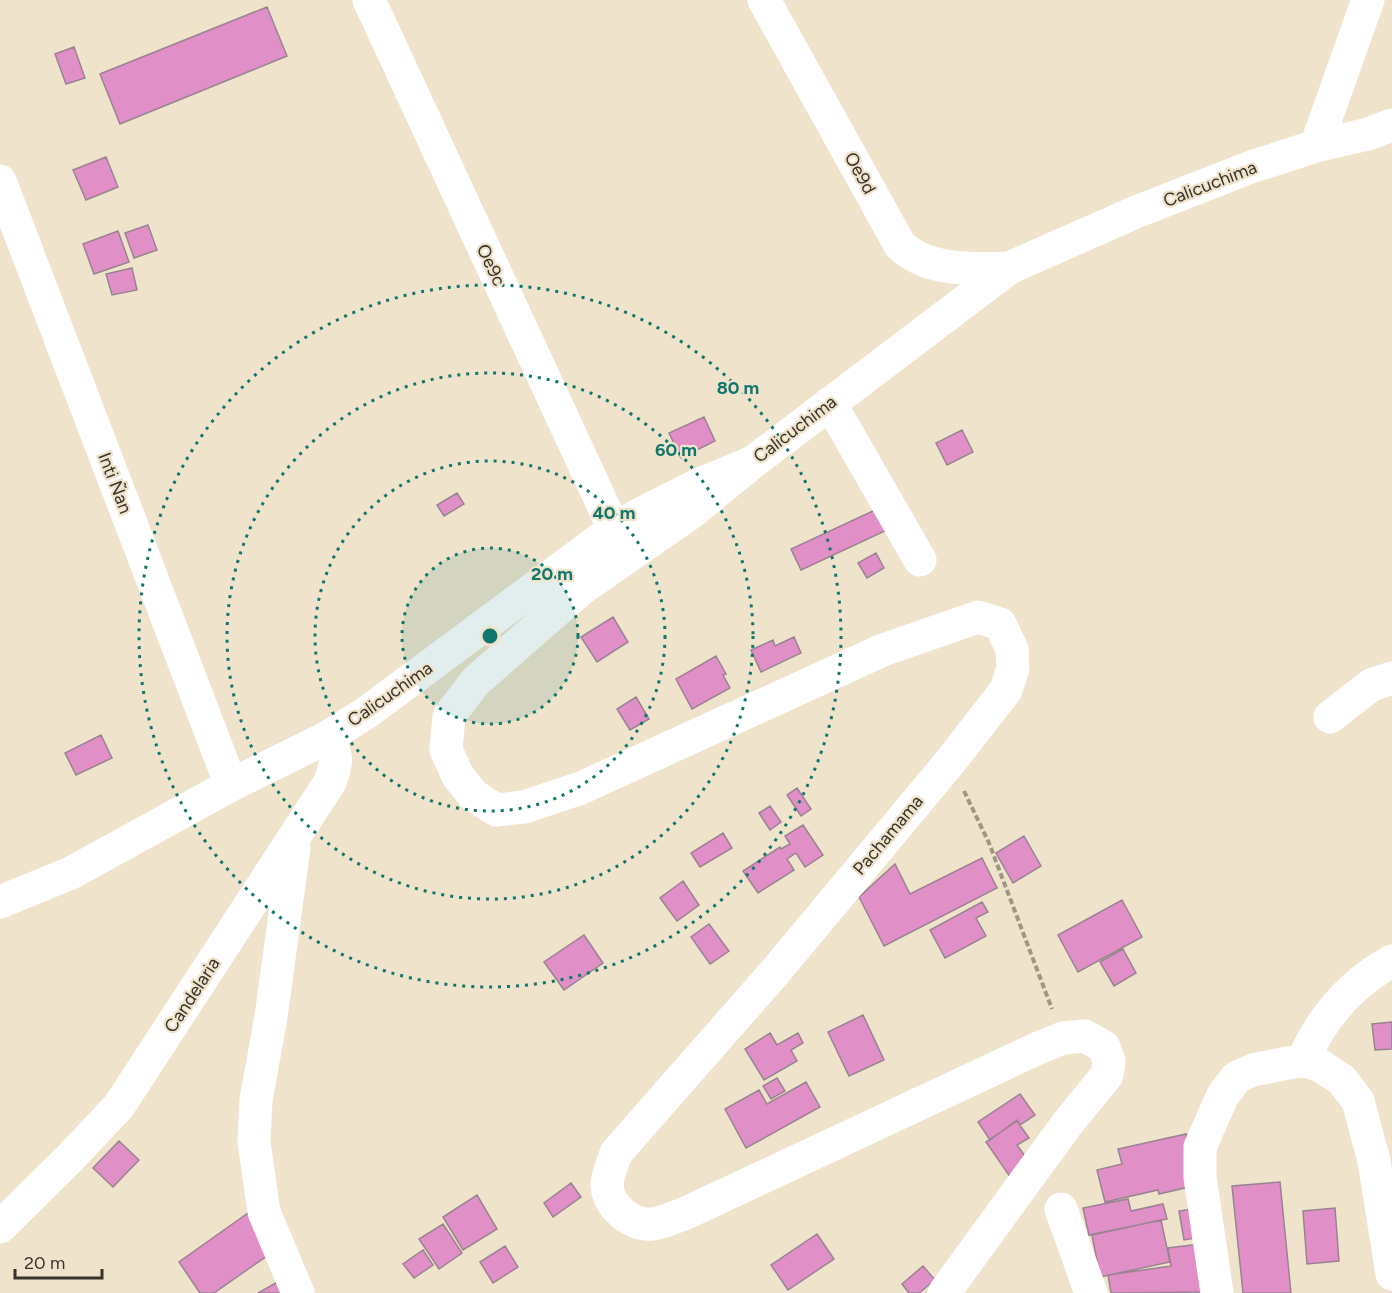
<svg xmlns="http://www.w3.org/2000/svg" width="1392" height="1293" viewBox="0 0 1392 1293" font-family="Figtree,sans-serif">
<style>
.building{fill:#e18fc7;stroke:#998391;stroke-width:1.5}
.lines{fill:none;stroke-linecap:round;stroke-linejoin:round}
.path{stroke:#9f9685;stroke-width:4;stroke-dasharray:6 3;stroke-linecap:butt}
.minor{stroke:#fff;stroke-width:33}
.ring{fill:none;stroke:#0f766e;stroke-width:3;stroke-dasharray:3 6}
.labels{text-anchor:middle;stroke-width:4.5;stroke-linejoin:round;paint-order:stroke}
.street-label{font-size:18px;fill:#38332a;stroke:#f0e3cc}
.centre{fill:#0f766e;stroke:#f0e3cc;stroke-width:3}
.ring-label{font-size:18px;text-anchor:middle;font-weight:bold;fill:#0f766e;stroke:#f0e3cc;stroke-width:4.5;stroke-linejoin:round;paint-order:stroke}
</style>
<rect width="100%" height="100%" fill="#f0e3cc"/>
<path class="building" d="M267,7L287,56L120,124L100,74Z
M74,47L85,78L66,84L55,54Z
M106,157L118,187L86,200L73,170Z
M148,225L157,250L134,258L125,233Z
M118,231L129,262L94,274L83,244Z
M132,268L137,290L112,295L106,274Z
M704,417L715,441L681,458L669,433Z
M962,430L973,452L947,465L936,443Z
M457,493L464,504L444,516L437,505Z
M875,510L885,531L801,570L791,549Z
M876,553L884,568L867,578L858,563Z
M613,617L628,642L597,662L581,637Z
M794,637L801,653L761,672L751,650L773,640L775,646Z
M716,656L726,674L723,675L730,688L692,709L676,679Z
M636,697L649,719L630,730L617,709Z
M101,735L112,758L76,775L65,753Z
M797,788L811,809L801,816L787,795Z
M770,806L781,822L770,830L759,813Z
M803,825L823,855L805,867L796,853L787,859L794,870L758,893L743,871L780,847L781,849L790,844L785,836Z
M723,833L732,848L700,867L691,853Z
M1024,836L1041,866L1013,883L996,853Z
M982,858L997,888L884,946L859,897L895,864L910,894Z
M683,881L699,905L677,921L660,898Z
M1122,900L1142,937L1078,972L1058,935Z
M982,902L988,912L976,918L986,936L945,958L930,930Z
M709,924L729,951L710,964L691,937Z
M584,935L603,963L564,990L544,962Z
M1123,949L1136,973L1114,986L1100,962Z
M863,1015L884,1060L849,1076L828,1032Z
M1392,1022V1049L1375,1050L1372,1024Z
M770,1033L777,1045L798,1033L803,1043L791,1050L797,1061L764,1080L745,1049Z
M777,1078L785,1091L771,1099L763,1086Z
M806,1082L820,1107L746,1148L725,1109L759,1090L767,1104Z
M1020,1094L1035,1115L1020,1125L1017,1120L990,1140L978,1122Z
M1017,1121L1029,1138L1017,1145L1033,1167L1013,1181L986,1142Z
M1186,1134L1198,1185L1159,1194L1158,1190L1105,1202L1097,1170L1122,1164L1118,1149Z
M119,1141L139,1160L113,1187L93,1168Z
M1280,1182L1291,1293H1243L1232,1186Z
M571,1183L581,1197L553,1217L544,1203Z
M477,1195L497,1229L463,1250L443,1217Z
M1128,1199L1131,1211L1163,1204L1167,1219L1089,1235L1083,1208Z
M1198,1208L1202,1237L1184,1240L1179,1211Z
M1335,1208L1339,1261L1307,1264L1303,1211Z
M248,1213L274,1251L214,1293H200L179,1262Z
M1161,1220L1170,1262L1100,1277L1092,1235Z
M443,1224L462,1253L439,1269L419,1239Z
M817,1234L834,1259L788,1290L771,1265Z
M1200,1244L1207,1292L1111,1293L1108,1275L1171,1266L1168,1248Z
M505,1246L518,1267L493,1283L480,1262Z
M423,1250L433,1265L414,1278L403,1264Z
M923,1266L935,1280L919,1293H909L902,1284Z
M281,1280L288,1293H258Z"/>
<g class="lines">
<path class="path" d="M964,791L989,843L1052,1009"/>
<path class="minor" d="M369,0L614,529
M764,0L900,245C928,272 973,269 1009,268
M1316,146L1368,0
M0,181L231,785
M830,403L920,560
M753,462L692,512L580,590L476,681L449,716L446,750L458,776L473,795L496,810L524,807L581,788L883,650L978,617L1000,624L1012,649L1013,668L1006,690L950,762L775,972L616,1153C613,1163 607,1175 607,1185C608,1206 631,1226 652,1224C663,1223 674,1217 684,1214L1036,1049L1063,1038L1085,1036L1104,1047L1109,1061L1107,1075L1067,1124L944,1293
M1330,717L1371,685L1392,678
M294,848L271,1017L256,1100L254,1142L264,1212L298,1293
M0,902L71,873L231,785L326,738L366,713L614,529L642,513L698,485L753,462L1009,268L1136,212L1251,167L1316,146L1368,134L1392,125
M1303,1060C1322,1017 1350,984 1392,961
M1061,1209L1091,1293
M0,1227L70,1158L119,1106L330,782C337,762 339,756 326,738
M1217,1293L1200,1177V1147L1223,1095L1237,1077L1253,1070L1303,1060L1321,1066L1342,1080L1358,1101L1374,1161L1392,1274"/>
</g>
<circle cx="490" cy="636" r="88" fill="#0f766e" fill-opacity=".12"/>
<g class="ring">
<circle cx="490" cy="636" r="88"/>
<circle cx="490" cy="636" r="175"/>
<circle cx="490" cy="636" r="263"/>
<circle cx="490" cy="636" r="351"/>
</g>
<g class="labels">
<g class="street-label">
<text transform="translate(860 173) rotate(61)" y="6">Oe9d</text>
<text transform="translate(1210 184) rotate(-21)" y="6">Calicuchima</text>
<text transform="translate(491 265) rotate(65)" y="6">Oe9c</text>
<text transform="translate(795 429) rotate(-37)" y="6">Calicuchima</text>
<text transform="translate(115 483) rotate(69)" y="6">Inti Ñan</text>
<text transform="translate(390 694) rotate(-35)" y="6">Calicuchima</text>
<text transform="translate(888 835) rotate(-50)" y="6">Pachamama</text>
<text transform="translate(192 995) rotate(-57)" y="6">Candelaria</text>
</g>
</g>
<circle cx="490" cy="636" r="9" class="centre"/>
<g class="ring-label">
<text x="738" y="394">80 m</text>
<text x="676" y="456">60 m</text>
<text x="614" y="519">40 m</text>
<text x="552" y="580">20 m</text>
</g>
<path d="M15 1269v9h87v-9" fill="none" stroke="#38332a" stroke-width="3"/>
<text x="24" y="1269" font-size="18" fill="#38332a" stroke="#f0e3cc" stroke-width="4.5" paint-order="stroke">20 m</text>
</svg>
